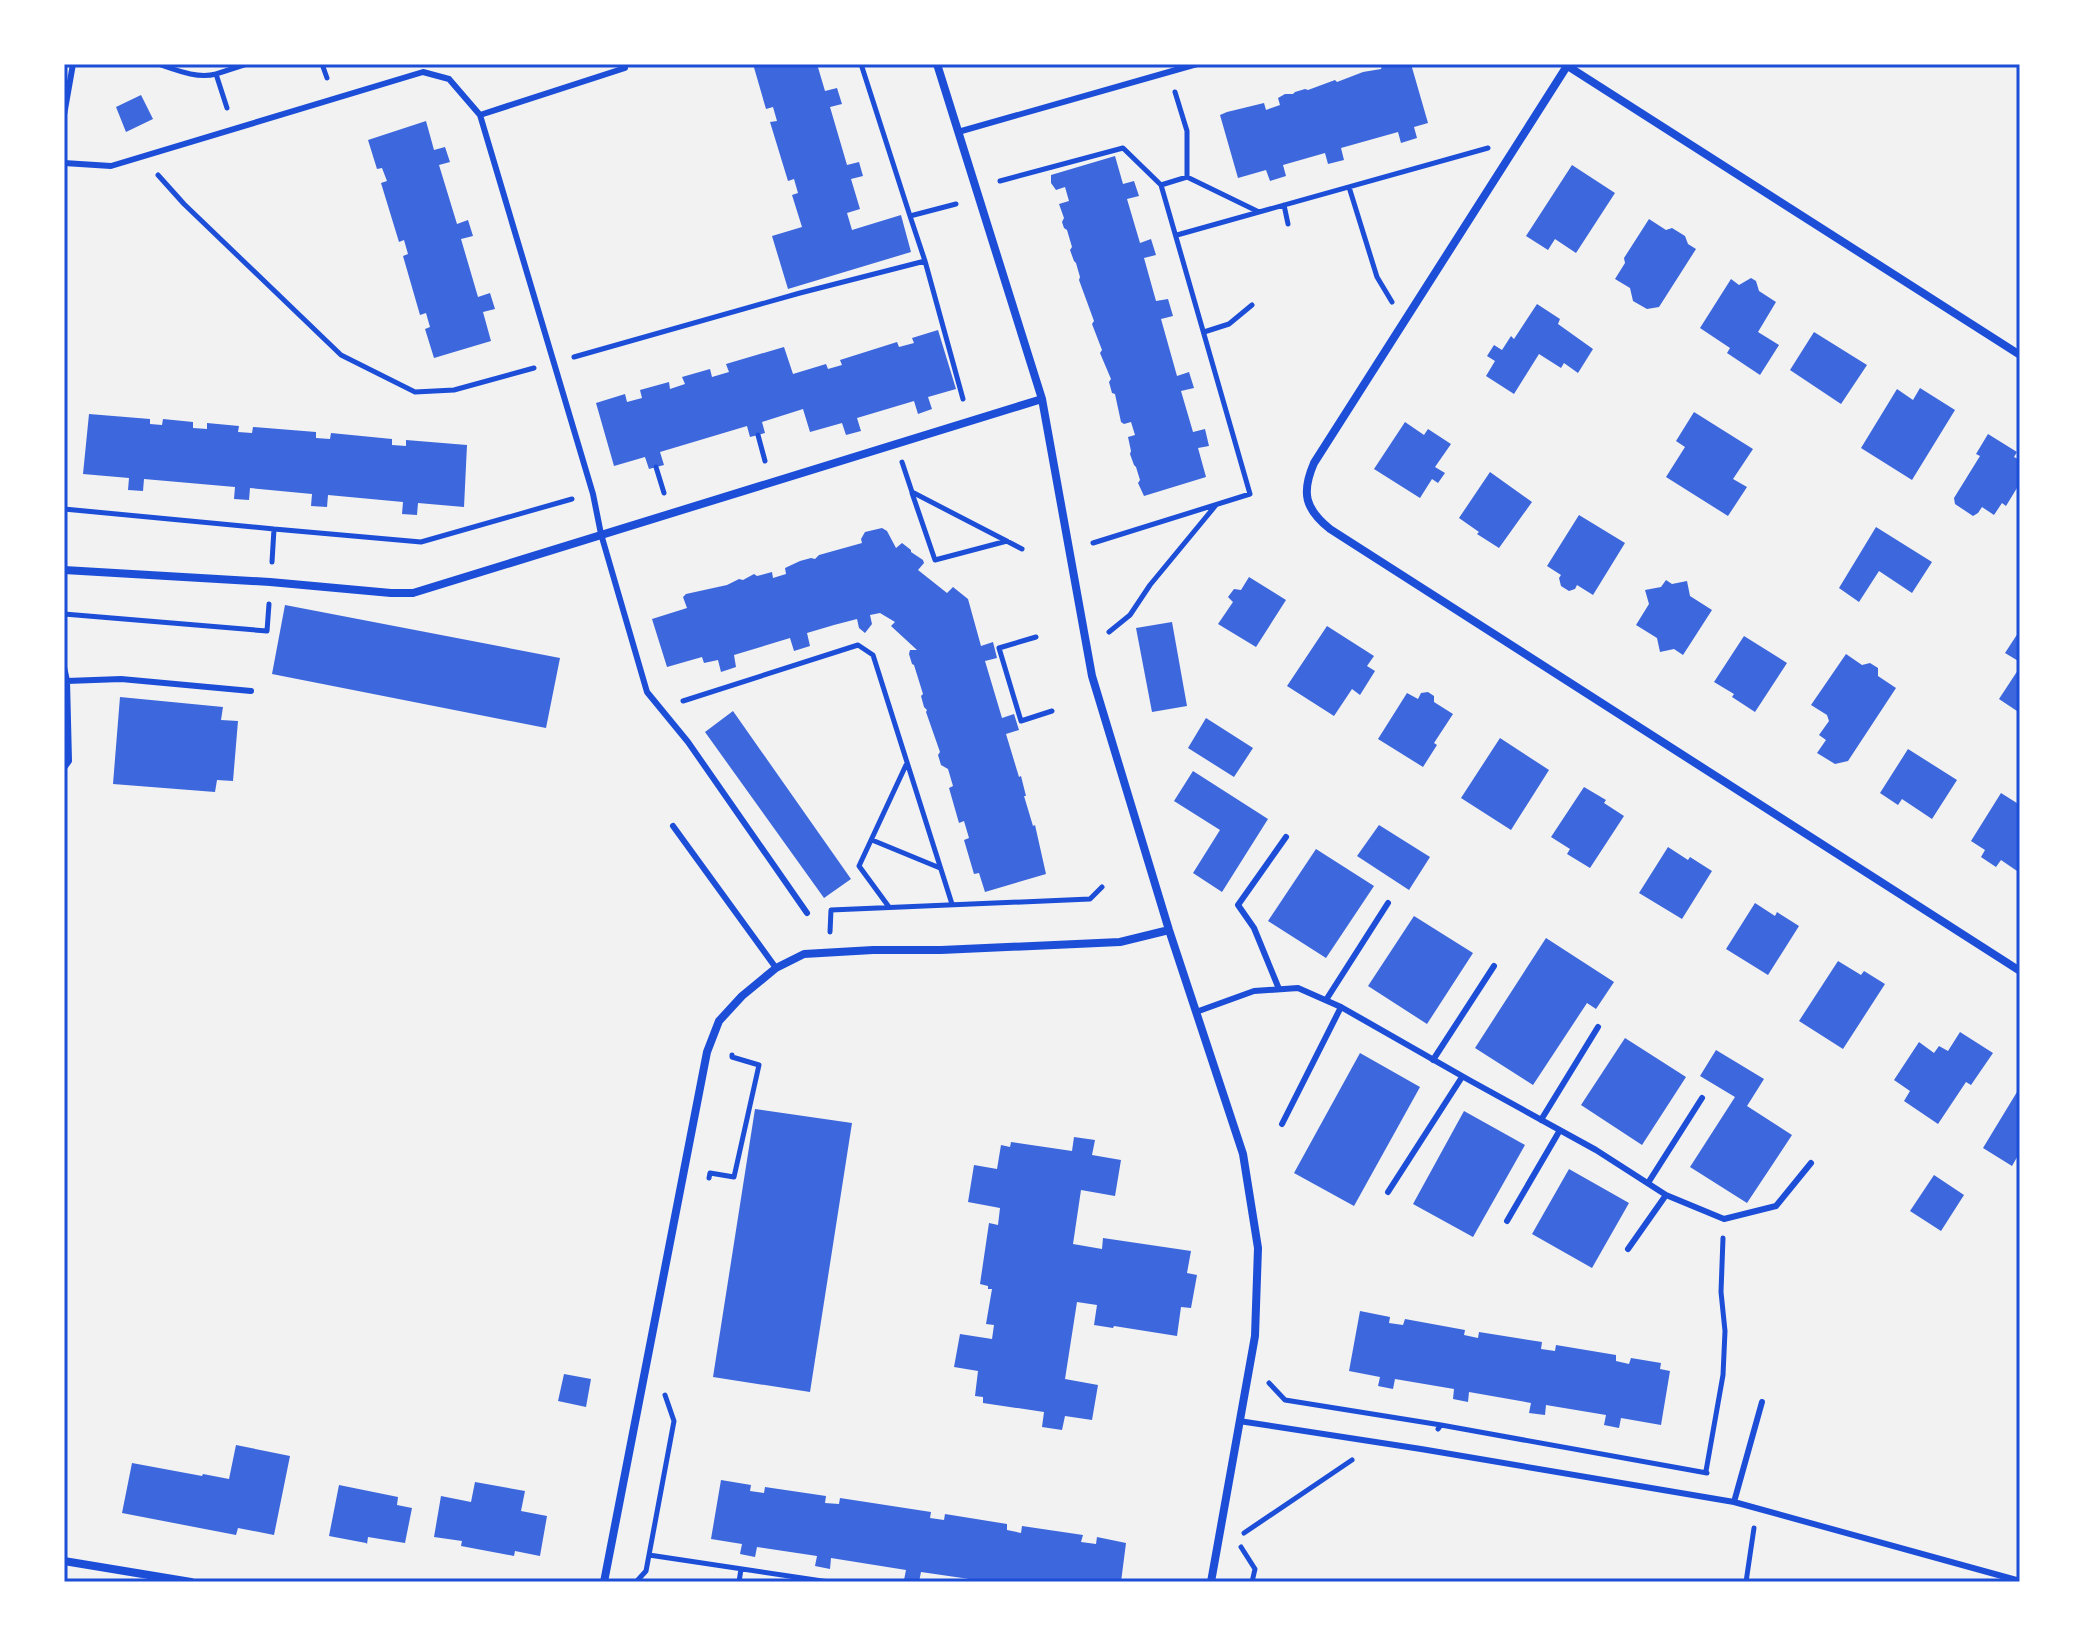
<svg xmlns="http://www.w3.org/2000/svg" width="2084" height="1646" viewBox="0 0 2084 1646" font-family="'Noto Sans',sans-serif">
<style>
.building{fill:#3d67dc}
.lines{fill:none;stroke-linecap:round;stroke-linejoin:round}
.path{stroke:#1d4ed8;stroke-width:5}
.service{stroke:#1d4ed8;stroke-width:6}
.minor{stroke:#1d4ed8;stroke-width:8}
.neatline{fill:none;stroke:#1d4ed8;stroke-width:3}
</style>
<rect width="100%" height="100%" fill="#f2f2f2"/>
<path class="building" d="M753,64H817L825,91L837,88L842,104L830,107L847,165L859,162L863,176L851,179L860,209L847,213L852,230L901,215L911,252L788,289L772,236L802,227L792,195L798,193L794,179L788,181L770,122L777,121L773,107L766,109Z
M1391,64H1411L1428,123L1414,127L1417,138L1401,143L1398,132L1341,148L1344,160L1328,164L1325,153L1283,165L1286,176L1270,181L1266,170L1238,178L1220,115L1227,112L1264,103L1266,110L1280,105L1278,98L1285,94H1293L1295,92L1305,89L1308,90L1335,80L1337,82L1363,72L1381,69L1382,66Z
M141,95L153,119L126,132L116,107Z
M426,121L434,150L445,147L450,162L439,165L457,224L468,220L473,236L461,239L478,297L490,293L495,309L483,312L491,341L434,358L425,329L430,327L426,313L420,315L403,256L408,254L404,240L399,242L381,183L387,181L382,168L377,169L368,140Z
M1115,156L1123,184L1134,181L1139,196L1127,199L1140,243L1151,239L1156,255L1144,258L1156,301L1168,299L1173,316L1161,319L1177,376L1189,372L1194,388L1181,391L1193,432L1205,429L1209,446L1198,448L1206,477L1144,496L1138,483L1140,480L1136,467L1134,465L1130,454L1131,451L1128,437L1135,435L1131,422L1124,424L1121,422L1115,394L1112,393L1109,382L1111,379L1100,353L1102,350L1092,324L1094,321L1079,280L1080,277L1076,263L1074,261L1070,250L1072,247L1067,230L1064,228L1062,222L1064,218L1059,204L1069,201L1065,187L1056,190L1051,183V175Z
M1572,165L1615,193L1576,253L1555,239L1548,250L1526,236Z
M1649,219L1666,230L1672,228L1685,236L1688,244L1696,249L1659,307L1647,309L1633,301L1630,288L1615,279L1625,263L1624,258Z
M1751,278L1756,281L1759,291L1776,302L1758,332L1779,345L1760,375L1727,353L1730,348L1700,328L1731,279L1739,285Z
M1537,304L1560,319L1558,324L1593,349L1578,373L1564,363L1561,368L1539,354L1514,394L1486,376L1495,361L1487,356L1494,345L1502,350L1511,336L1514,339Z
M938,330L956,389L928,397L932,409L918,414L914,401L857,418L861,431L846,435L842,423L810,432L803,409L762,422L765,433L758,435L750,437L747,426L660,452L664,465L649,469L645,457L614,466L596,403L625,394L627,402L642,398L640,390L669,382L670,389L685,384L682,377L710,369L712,377L729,372L726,364L784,347L793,374L826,364L828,369L842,365L840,360L897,342L899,347L914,343L912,338Z
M1814,332L1867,365L1841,404L1790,370Z
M1920,388L1955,410L1912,480L1861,448L1897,389L1913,400Z
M1694,412L1753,449L1733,479L1747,487L1728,516L1666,477L1685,447L1676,441Z
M89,414L150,419V424L162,425L163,419L193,422V428L207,429V423L239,426L238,432L252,433L253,427L316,432V438L330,439L331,433L392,439V445L406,446V440L467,445L464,507L418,503L417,515L402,514L403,502L328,495L327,507L311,506L312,494L250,488L249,500L234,499L235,487L144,479L143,491L128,490L129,478L83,474Z
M1405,422L1424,435L1428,429L1451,444L1435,467L1445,473L1438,483L1432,479L1420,498L1374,469Z
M1988,434L2017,452L2014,457L2020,460V483L2006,506L2002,503L1994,515L1982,507L1978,513L1973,516L1955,504L1954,498L1980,456L1976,454Z
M1490,472L1532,502L1499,548L1477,534L1479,532L1459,518Z
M1579,515L1625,543L1593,595L1577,585L1575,589L1569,591L1561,586L1559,578L1561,575L1547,566Z
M1876,527L1932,562L1912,593L1879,571L1859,602L1839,588Z
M882,528L887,531L896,548L902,543L911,550V552L923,560L924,563L918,570L947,593L953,587L968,599L981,646L993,642L997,658L985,661L1002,718L1014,714L1019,730L1006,734L1019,777L1021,776L1026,796H1024L1033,826L1035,825L1046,874L985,892L979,873L974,874L964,840L969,838L964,821L959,823L949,788L953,786L948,769L941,765L938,755L940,752L926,712L927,710L924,707L921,696L923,694L914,665L912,664L909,654L910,650H917L891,626L895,622L880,613L870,615L872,624L865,633L859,628L857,619L834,625L807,633L810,646L794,651L790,638L734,655L736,667L721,672L718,660L704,663L702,657L667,667L652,619L687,608L683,597L686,594L727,585L739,579L743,580L754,574L757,576L772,572L773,578L786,574L785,568L800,561L811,558L815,559L819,555L862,543L861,539L865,532Z
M1249,577L1286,600L1256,647L1218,624L1233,602L1228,597L1234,589L1241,590Z
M1666,580L1672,584L1687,581L1690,596L1712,610L1683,655L1674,649L1660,652L1657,638L1636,625L1649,604L1645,590L1661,587Z
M285,605L560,658L546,728L272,674Z
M1172,622L1187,706L1152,712L1136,628Z
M1327,626L1374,656L1367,666L1375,671L1360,695L1352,689L1334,716L1287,686Z
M2020,630V662L2005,653Z
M1744,636L1787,663L1755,712L1732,697L1734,694L1714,682Z
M1846,654L1862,665L1870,663L1878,668V676L1896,688L1848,761L1835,764L1817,753L1826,740L1819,735L1829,721L1827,715L1811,705Z
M2020,667V713L1999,699Z
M1428,692L1434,696V702L1453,714L1434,743L1437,745L1423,767L1378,739L1407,693L1418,699L1421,693Z
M120,697L223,707L221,720L238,721L233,781L217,780L215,792L113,784Z
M733,711L851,879L824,898L705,732Z
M1206,718L1253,748L1234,777L1188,748Z
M1500,738L1549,770L1511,830L1461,798Z
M1908,749L1957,780L1932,819L1902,799L1898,805L1880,793Z
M1193,771L1268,819L1222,892L1193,873L1220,830L1174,801Z
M1584,787L1606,800L1604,803L1624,816L1590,868L1567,854L1570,849L1551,837Z
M2001,793L2020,805V873L2001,860L1996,867L1981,857L1985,850L1971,841Z
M1379,825L1430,857L1409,890L1357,856Z
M1668,847L1688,860L1690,857L1712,871L1682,919L1639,893Z
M1316,849L1374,886L1326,958L1268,921Z
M1755,903L1775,916L1777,912L1799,926L1768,975L1726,949Z
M1414,916L1473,953L1427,1024L1368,986Z
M1546,938L1614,982L1596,1009L1587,1003L1533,1085L1475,1048Z
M1838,961L1861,975L1864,971L1885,984L1843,1049L1799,1021Z
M1960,1032L1993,1053L1971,1085L1966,1082L1938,1124L1904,1101L1910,1091L1894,1080L1919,1042L1934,1053L1939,1046L1948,1051Z
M1625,1038L1686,1077L1642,1145L1581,1105Z
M1716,1050L1764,1079L1747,1106L1792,1135L1747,1203L1690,1167L1735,1097L1700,1076Z
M1360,1053L1420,1087L1354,1206L1294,1173Z
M2020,1087V1152L2012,1166L1983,1148Z
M755,1109L852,1123L810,1392L713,1377Z
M1464,1111L1525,1145L1473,1237L1413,1204Z
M1074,1137L1095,1140L1092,1155L1121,1160L1115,1196L1081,1190L1073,1244L1102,1249L1103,1238L1191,1251L1187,1273L1197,1275L1191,1308L1181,1307L1177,1336L1114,1326L1113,1328L1094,1325L1097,1305L1077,1302L1065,1379L1098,1385L1092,1420L1065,1416L1062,1430L1042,1427L1044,1412L983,1403V1397L975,1396L978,1371L954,1367L960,1334L992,1339L994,1325L986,1324L992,1289H988V1286L980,1284L989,1223L998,1225L1000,1208L968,1202L974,1165L997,1169L1001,1145L1010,1147L1011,1142L1072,1151Z
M1569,1169L1629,1203L1592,1268L1532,1234Z
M1934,1175L1964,1195L1941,1231L1910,1211Z
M1360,1311L1390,1317L1389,1323L1403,1325L1405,1319L1465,1330L1464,1335L1478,1338L1479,1332L1542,1342L1541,1349L1555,1351L1556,1345L1616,1355V1361L1629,1364L1631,1358L1661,1363L1660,1369L1670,1371L1661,1425L1621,1418L1619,1428L1604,1425L1606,1415L1546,1405L1545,1415L1529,1413L1531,1403L1469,1392L1468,1402L1453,1399L1454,1389L1395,1379L1393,1389L1378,1386L1380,1377L1349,1371Z
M564,1374L591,1379L586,1407L558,1401Z
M236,1445L290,1456L274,1535L238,1528L236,1535L122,1513L132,1463L202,1476L203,1474L229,1479Z
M721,1480L751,1485L750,1491L764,1493L765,1487L826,1496L825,1503L839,1504L840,1498L931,1512L930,1518L944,1520L945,1514L1007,1524V1530L1021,1533L1022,1526L1083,1535L1081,1542L1096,1544L1097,1537L1126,1543L1121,1582H990L921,1572L919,1582H917L904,1580L906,1570L831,1558L830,1569L815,1566L817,1556L757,1547L755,1557L740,1554L742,1544L711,1539Z
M475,1482L525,1491L521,1511L547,1516L540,1556L515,1551L514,1556L461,1546L462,1541L434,1537L441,1496L471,1502Z
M339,1485L398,1497L397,1505L412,1508L405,1543L368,1537L367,1544L366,1543L329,1536Z"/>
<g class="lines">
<path class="path" d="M158,64C176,70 197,79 216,74L227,108
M322,64L327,78
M861,64L910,216
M216,74L247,64
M1175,92L1187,131V176
M158,175L184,204L341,355L415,392L454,390L534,368
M1000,181L1123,148L1161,185L1250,494L1093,543
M1161,185L1187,177L1259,212
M1349,187L1377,277L1392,302
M1284,205L1288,224
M1177,235L1488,148
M925,261L963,399
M1204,332L1229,324L1252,305
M574,357L800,293L925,261L910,216L956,204
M758,435L765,461
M902,462L912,492L1022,549
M656,467L664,493
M912,493L935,560L1007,541
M64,509L274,529
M272,562L274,529L421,542L572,499
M64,614L267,631L269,604
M1109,632L1130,615L1150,585L1216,505
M1036,637L999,648L1021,721L1052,711
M683,701L858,645L873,655L952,904
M872,840L940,868
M889,907L859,866L906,765
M830,932L831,910L1090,899L1102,887
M709,1178L710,1173L734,1177L759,1065L732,1057V1055
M1269,1383L1285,1400L1441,1425L1438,1429
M1441,1425L1707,1473
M1706,1471L1723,1375L1725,1331L1721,1292L1723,1238
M1244,1533L1352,1460
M1241,1547L1255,1569L1252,1582
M649,1555L829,1582
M636,1582L646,1571L674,1421L665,1395
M739,1582L741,1569
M1746,1582L1754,1528"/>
<path class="service" d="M64,115L73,64
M480,115L625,68
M958,132L1197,64
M64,163L111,166L423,72L449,79L480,115L593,494L601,534L647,692L688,742L807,913
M64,667L67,681L69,761L64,768
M67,681L121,679L251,691
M673,826L776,968
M1279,989L1254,928L1238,905L1286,837
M1326,1000L1388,903
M1196,1012L1254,991L1298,988L1341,1007L1469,1080L1596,1150L1666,1195L1724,1219L1776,1206L1811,1163
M1433,1060L1494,966
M1541,1120L1598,1027
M1282,1124L1341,1007
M1648,1183L1702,1098
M1388,1192L1462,1077
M1507,1221L1560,1130
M1628,1249L1666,1195
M1239,1421L1421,1449L1734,1502L2020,1581
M1734,1502L1762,1402"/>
<path class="minor" d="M937,64L1042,399L1092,676L1169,930L1243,1154L1258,1248L1255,1336L1211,1582
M1566,65L2020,355
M1567,66L1314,463C1301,493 1305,509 1330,529L2020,971
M64,570L270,582L391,593H413L1042,399
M64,1561L191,1582
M604,1582L707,1052L719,1021L742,996L776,968L804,954L873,950H941L1120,942L1169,930"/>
</g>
<rect width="2084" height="1646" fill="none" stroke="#ffffff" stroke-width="132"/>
<rect x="66" y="66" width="1952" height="1514" class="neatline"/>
</svg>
